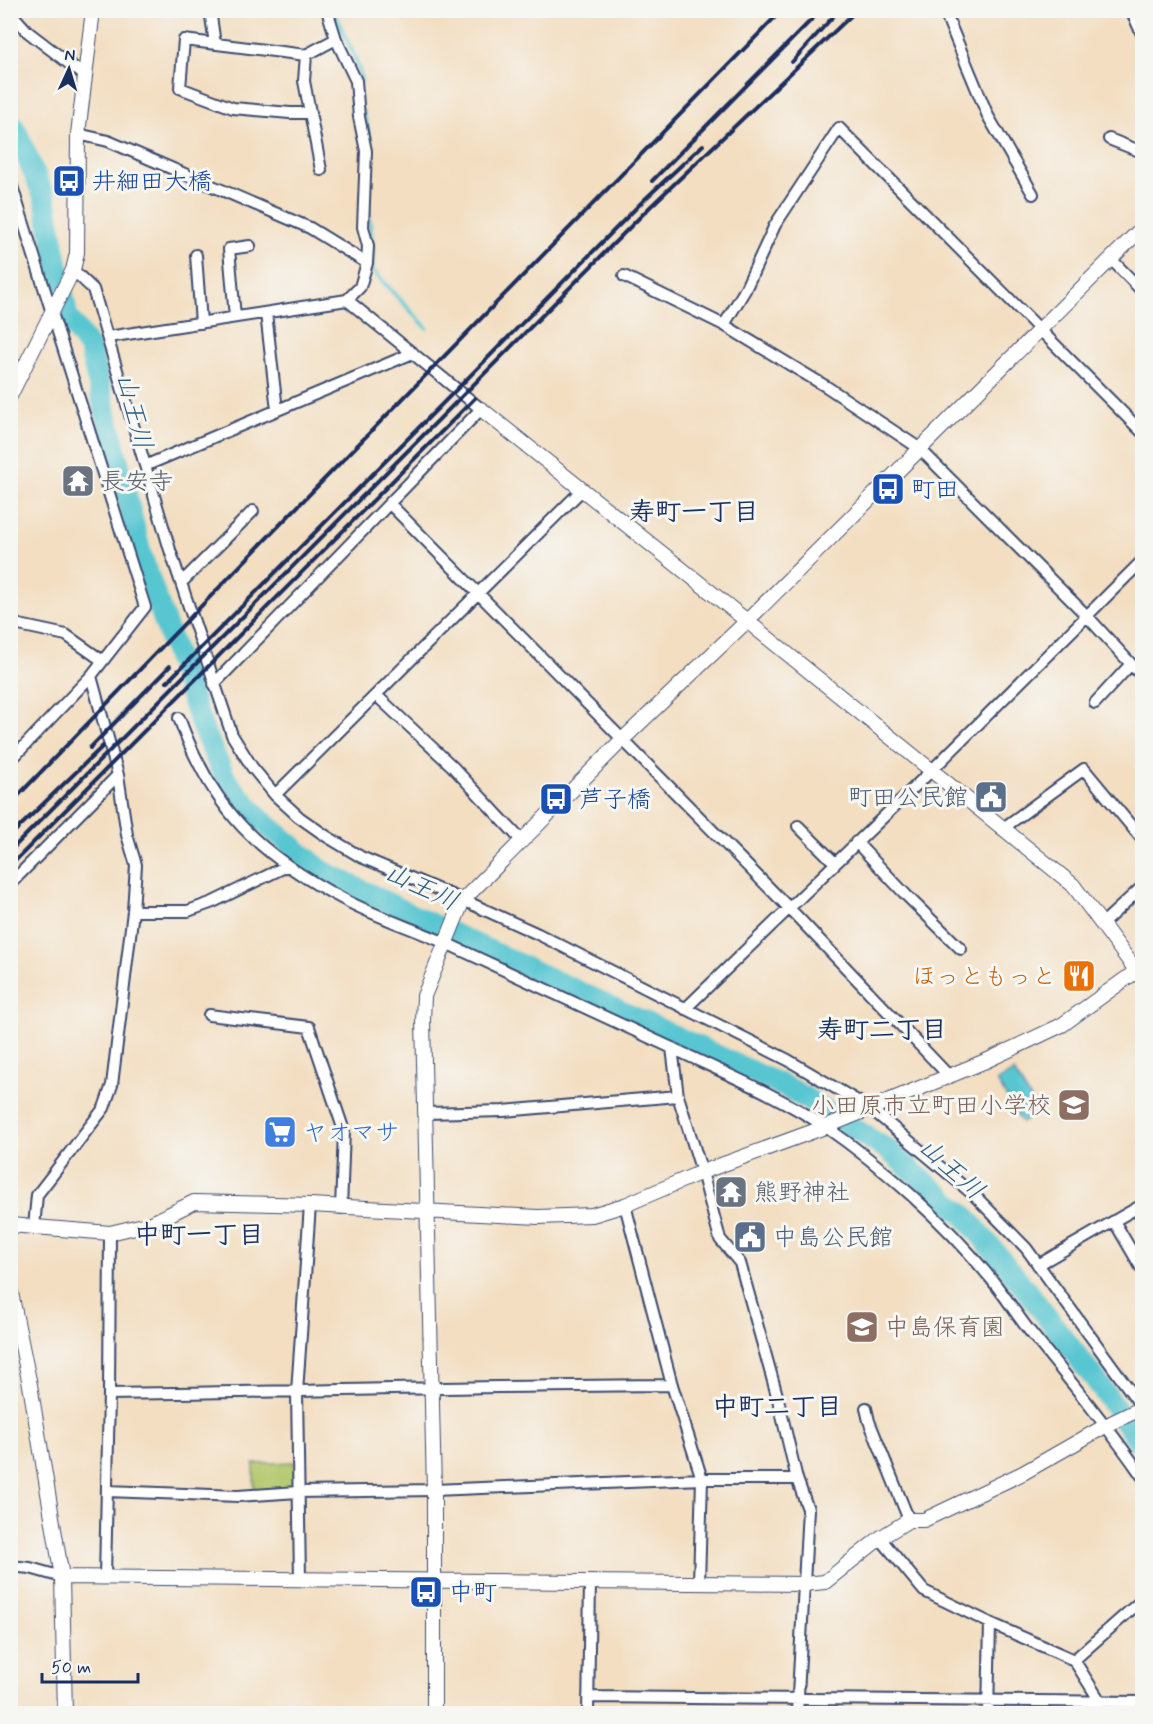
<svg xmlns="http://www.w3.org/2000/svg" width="1153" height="1724" viewBox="0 0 1153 1724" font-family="Mynerve,'Klee One',sans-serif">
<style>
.green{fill:#b2c76b;stroke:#667b64;stroke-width:1.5}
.water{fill:#59c6d1;stroke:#3a7a98;stroke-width:1.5}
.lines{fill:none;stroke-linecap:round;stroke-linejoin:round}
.stream{stroke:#59c6d1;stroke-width:4}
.river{stroke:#59c6d1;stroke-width:22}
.minor-casing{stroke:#3b496d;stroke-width:14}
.tertiary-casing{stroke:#3b496d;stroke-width:16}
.minor{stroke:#fff;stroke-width:10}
.tertiary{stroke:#fff;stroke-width:14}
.rail{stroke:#1b2f5e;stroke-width:4}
.labels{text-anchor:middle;stroke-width:6;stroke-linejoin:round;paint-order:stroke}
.transit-label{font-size:24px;fill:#164399;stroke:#f6f6f2;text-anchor:start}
.worship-label{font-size:24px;fill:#5b616d;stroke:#f6f6f2;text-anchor:start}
.service-label{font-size:24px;fill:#4e5e75;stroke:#f6f6f2;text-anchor:end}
.food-label{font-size:24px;fill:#c56008;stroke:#f6f6f2;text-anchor:end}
.education-label{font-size:24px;fill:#785e54;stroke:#f6f6f2;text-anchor:end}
.shop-label{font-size:24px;fill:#366cbe;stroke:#f6f6f2;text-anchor:start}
.water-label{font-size:26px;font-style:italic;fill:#2e5c80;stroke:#f6f6f2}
.neighbourhood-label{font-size:26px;font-weight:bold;fill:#1b2f5e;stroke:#f6f6f2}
</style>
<rect width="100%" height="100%" fill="#f6f6f2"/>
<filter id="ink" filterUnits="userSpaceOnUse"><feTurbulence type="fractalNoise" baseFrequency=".0167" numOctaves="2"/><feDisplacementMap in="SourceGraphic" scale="12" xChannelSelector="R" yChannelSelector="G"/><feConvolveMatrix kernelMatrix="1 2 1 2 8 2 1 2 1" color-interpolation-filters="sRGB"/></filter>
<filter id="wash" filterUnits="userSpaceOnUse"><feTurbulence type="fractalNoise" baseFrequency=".008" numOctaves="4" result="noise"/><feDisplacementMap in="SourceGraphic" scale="24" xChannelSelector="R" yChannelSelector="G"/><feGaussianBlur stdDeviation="1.35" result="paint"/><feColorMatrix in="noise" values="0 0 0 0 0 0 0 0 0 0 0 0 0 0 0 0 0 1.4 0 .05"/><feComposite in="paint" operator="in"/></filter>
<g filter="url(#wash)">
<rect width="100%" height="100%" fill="#f3dec1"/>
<path class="green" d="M294,1462L295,1489L254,1492V1464Z"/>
<path class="water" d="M1014,1072L1039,1112L1022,1123L997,1081Z"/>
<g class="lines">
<path class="stream" d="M334,10C341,33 360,59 361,82
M363,111L367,125L371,153
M368,209L373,250L372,270L427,328"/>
<path class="river" d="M10,122L17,133L45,199L67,316L90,349L141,555L203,730L227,782L261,820L322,871L416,917L794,1091L888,1150L966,1217L1023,1286L1095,1379L1142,1446"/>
</g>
</g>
<g filter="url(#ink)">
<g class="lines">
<defs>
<path id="minor" d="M210,10L215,44
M327,10L336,39L356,81L359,117L366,151L363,227L368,246L367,263L360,287L347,300
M944,10L988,116L1033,194
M1131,10L1142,34
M10,12L28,32L84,75
M306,55L304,81L321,170
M311,113H290L233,108L180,88L184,40L306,55L336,39
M78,134L108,141L310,228L367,263
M1109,139L1142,152
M10,180L145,607L91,676L10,761
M196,255L201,323
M1111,259L1142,291
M73,270L93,289L170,550L232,735L252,767L275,795L299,817L326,836L361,857L463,900L538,934L788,1060L871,1109L975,1196L1026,1248L1142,1407
M624,276L724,325L827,387L919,448L1087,616L1142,676
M266,313L277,410
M235,317L229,249L250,246
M724,325L745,290L775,225L839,128L1142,432
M108,337L347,300L481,409L214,684
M147,465L413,353
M390,504L789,908L950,1077
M181,583L253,511
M10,623L66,635L103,661
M376,695L452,766L521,840
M1095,703L1131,664
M179,718C213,811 259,855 345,900C379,918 415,929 450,945C524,980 598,1014 672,1048L678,1096L702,1172L720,1239L740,1263L778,1399L797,1479L808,1509L797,1714
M275,795L582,490
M798,826L835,863
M1002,829L1084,769L1142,839
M856,842L907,896L961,949
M10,884L118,775
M133,911H188L213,902L287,866
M1102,924L1142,887
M685,1009L931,771L1142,561
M209,1015L309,1027L344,1131L341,1208
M672,1048C724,1073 778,1095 826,1127C881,1165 945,1222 987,1274C1002,1291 1014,1311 1028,1329C1067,1377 1107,1425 1142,1476
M426,1113L503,1111L678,1096
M625,1205L672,1385L702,1479L699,1583
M1114,1221L1142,1205
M34,1227L37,1195L104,1108L112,1085L133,911L136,865L127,835L118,775L91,676
M1038,1265L1114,1221L1142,1269
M109,1394C297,1392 484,1386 672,1385
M866,1408L869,1421L909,1520
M107,1491L238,1496L298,1492L434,1490L702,1479H797
M880,1538L924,1591L990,1623L1074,1660L1108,1714
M10,1566L30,1568L62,1577
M105,1577L109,1394L110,1233
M300,1579L297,1392L310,1205
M1074,1660L1142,1600
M588,1697L1142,1702
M588,1714L590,1581
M988,1714L990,1623"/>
<path id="tertiary" d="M10,396L73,270L77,253L78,134L93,10
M481,409L747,621L1073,885L1141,977
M10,1225L110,1233L152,1223L194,1202L310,1205L538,1217L592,1215L625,1205L702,1172L825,1127L988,1060L1062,1025L1142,967
M10,1288L30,1385L62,1577L65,1714
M62,1577L805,1584L825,1582L880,1538L909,1520H924L1023,1473L1107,1425L1142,1408
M434,1714V1490L423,1020L424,996L463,900L622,740L747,621L1142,228"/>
</defs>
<use href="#minor" class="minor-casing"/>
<use href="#tertiary" class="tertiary-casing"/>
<use href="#minor" class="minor"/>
<use href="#tertiary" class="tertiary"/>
<path class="rail" d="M792,62L839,10
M652,181L821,10
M167,682L644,200L703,145
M90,748L170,666
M10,804L265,540L782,10
M10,836L103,746
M10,851L650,207L857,10
M10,866L475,398"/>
</g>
</g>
<defs>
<symbol id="bus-square" viewBox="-11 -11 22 22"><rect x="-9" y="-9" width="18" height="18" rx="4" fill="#1a4fb4" stroke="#f6f6f2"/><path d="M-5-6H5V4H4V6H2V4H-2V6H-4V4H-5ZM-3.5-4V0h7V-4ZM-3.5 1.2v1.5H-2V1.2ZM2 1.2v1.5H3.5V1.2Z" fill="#fff"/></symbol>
<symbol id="temple-square" viewBox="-11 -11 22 22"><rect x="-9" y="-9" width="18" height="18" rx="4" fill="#6b7280" stroke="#f6f6f2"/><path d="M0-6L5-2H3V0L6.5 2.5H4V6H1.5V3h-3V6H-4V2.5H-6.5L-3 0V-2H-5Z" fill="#fff"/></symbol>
<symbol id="civic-square" viewBox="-11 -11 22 22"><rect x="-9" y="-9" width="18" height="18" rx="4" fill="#5c6f8a" stroke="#f6f6f2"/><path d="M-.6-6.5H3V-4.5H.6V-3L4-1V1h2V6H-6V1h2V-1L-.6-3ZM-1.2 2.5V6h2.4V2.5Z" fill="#fff"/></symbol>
<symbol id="restaurant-square" viewBox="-11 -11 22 22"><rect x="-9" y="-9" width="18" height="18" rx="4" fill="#e8710a" stroke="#f6f6f2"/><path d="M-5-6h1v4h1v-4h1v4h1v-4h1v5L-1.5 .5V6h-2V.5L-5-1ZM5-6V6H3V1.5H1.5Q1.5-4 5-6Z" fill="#fff"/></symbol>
<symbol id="school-square" viewBox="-11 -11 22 22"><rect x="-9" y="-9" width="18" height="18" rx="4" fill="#8d6e63" stroke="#f6f6f2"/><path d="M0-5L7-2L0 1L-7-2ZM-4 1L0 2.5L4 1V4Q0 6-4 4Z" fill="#fff"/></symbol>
<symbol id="supermarket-square" viewBox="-11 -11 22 22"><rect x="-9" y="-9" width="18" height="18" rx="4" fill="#3f7fe0" stroke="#f6f6f2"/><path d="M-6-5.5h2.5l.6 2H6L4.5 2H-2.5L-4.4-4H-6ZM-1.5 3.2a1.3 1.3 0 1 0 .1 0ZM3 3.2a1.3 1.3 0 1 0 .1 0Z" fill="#fff"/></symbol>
</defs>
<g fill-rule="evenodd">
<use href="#bus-square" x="50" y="162" width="38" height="38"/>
<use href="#temple-square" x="59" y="462" width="38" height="38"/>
<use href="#bus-square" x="869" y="470" width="38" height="38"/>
<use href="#civic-square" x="972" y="778" width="38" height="38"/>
<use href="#bus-square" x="537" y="780" width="38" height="38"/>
<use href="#restaurant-square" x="1060" y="957" width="38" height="38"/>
<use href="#school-square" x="1055" y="1086" width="38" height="38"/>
<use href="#supermarket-square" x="261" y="1113" width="38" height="38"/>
<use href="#temple-square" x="712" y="1173" width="38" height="38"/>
<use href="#civic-square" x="731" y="1218" width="38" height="38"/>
<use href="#school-square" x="843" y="1308" width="38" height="38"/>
<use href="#bus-square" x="407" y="1573" width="38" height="38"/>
</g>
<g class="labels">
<g class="transit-label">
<text x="92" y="189">井細田大橋</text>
<text x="911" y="497">町田</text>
<text x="579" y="807">芦子橋</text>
<text x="449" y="1600">中町</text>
</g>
<g class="worship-label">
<text x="101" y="489">長安寺</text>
<text x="754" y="1200">熊野神社</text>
</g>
<g class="service-label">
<text x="968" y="805">町田公民館</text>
<text x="773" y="1245" text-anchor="start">中島公民館</text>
</g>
<g class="food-label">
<text x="1056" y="984">ほっともっと</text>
</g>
<g class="education-label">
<text x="1051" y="1113">小田原市立町田小学校</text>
<text x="885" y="1335" text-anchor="start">中島保育園</text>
</g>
<g class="shop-label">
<text x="303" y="1140">ヤオマサ</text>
</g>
<g class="water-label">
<text transform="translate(135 411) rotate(76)" y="9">山王川</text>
<text transform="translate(422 886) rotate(25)" y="9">山王川</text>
<text transform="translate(952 1168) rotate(42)" y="9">山王川</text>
</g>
<g class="neighbourhood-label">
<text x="694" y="520">寿町一丁目</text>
<text x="882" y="1038">寿町二丁目</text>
<text x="199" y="1243">中町一丁目</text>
<text x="777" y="1415">中町二丁目</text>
</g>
</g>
<rect width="1153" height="1724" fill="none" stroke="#f6f6f2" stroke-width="36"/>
<g transform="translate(69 69) rotate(4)" stroke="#f6f6f2" stroke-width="4.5" paint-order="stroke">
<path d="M0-4.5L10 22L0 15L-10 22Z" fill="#1b2f5e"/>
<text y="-9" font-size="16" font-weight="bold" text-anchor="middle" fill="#1b2f5e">N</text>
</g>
<path d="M42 1673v9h96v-9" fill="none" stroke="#1b2f5e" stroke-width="3"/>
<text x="51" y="1673" font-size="18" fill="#1b2f5e" stroke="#f6f6f2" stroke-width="4.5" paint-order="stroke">50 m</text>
</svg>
